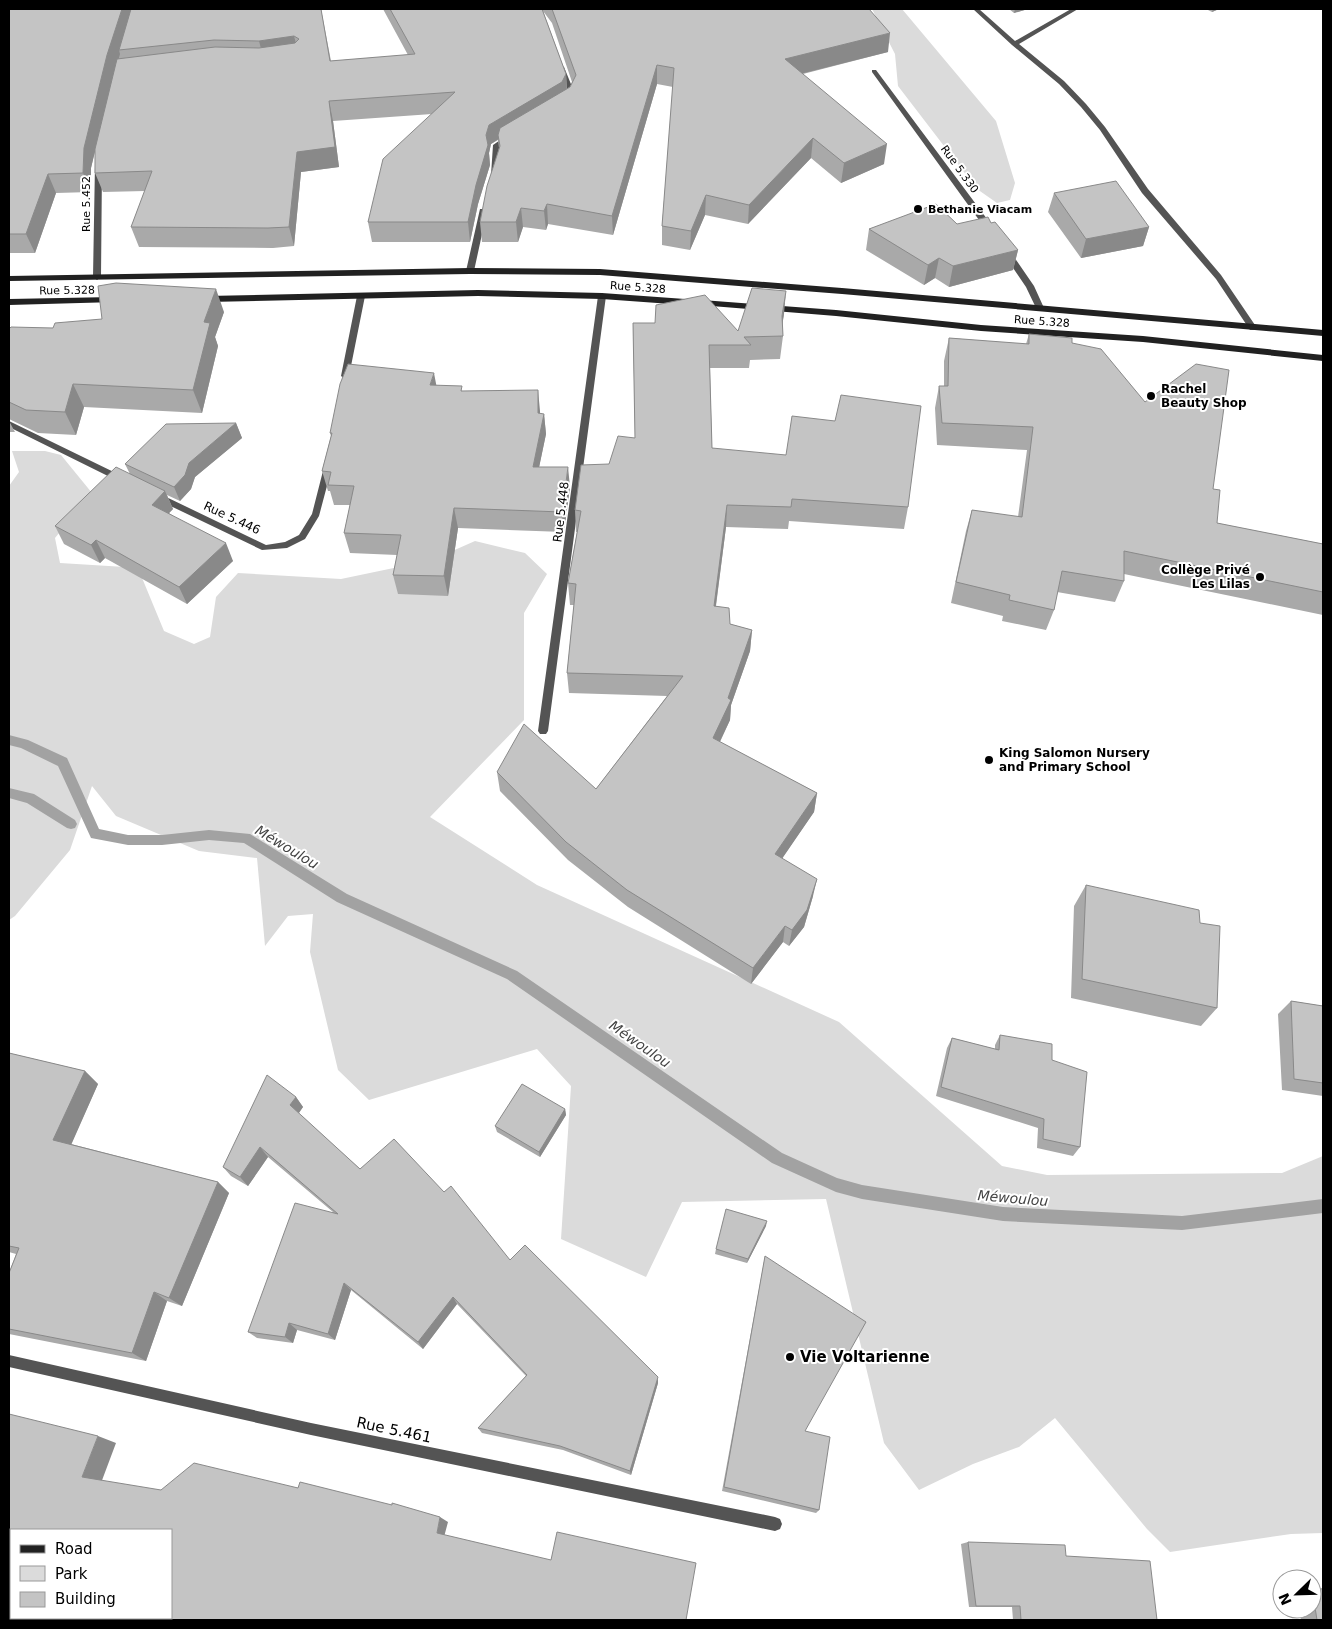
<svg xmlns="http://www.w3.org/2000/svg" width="1332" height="1629" viewBox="0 0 1332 1629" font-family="'DejaVu Sans',sans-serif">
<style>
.green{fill:#dbdbdb}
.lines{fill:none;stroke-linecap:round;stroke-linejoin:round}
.stream{fill:#a2a2a2;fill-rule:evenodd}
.minor{fill:#545454;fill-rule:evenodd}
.secondary{fill:#212121;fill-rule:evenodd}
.wall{fill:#a9a9a9;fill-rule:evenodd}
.shaded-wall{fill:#898989}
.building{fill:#c4c4c4;stroke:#898989}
.poi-dot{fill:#000;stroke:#fff;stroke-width:2}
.labels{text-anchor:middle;stroke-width:4;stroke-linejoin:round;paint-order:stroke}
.far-street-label{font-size:11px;fill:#000;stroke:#fff}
.far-poi-label{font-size:11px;font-weight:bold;fill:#000;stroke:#fff;text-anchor:start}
.poi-label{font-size:12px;font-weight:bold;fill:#000;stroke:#fff;text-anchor:start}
.street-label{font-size:12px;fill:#000;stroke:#fff}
.water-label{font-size:14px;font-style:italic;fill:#434343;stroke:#fff}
.near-poi-label{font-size:15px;font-weight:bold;fill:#000;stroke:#fff;text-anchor:start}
.near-street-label{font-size:15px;fill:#000;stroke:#fff}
</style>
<rect width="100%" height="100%" fill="#fff"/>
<path class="green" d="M872,9H902L996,121L1015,183L1010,200L997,203L977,189L898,86L895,54Z
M12,451H45L61,455L92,493L55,538L60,563L125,567L140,573L164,631L194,644L210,637L216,597L238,573L341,579L432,560L475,541L525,553L547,574L524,613V720L430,817L537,885L839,1022L1002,1166L1047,1175L1282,1173L1323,1156V1533L1291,1534L1170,1552L1147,1529L1055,1418L1019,1447L973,1464L919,1490L884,1443L826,1199L682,1202L646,1277L561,1239L571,1086L537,1049L369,1100L338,1070L310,952L313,914L288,916L265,946L257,858L199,851L116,816L92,786L70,850L15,916L9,920V486L19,472Z"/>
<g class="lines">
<path class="stream" d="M9,735L28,740L67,758L99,829L128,835H162L209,830L250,834L347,894L517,971L782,1153L837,1178L862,1185L1003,1207L1182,1216L1323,1199V1213L1182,1230L1003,1221L862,1199L836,1192L772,1163L507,979L337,902L244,843L209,840L162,845H128L91,838L58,766L21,748L9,745Z
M9,788L34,794L75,820L77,824L75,828L71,829L67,828L27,803L9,798Z"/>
<path class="minor" d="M973,9H979L1015,41L1071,9H1078L1019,44L1064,81L1086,104L1105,127L1148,189L1221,275L1257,328L1256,330H1250L1216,279L1142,193L1100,130L1081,107L1059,84L1012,45Z
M561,65L564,67L575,94L571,101L566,100L569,94L558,67Z
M872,70H876L993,227V231H987L872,72Z
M506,136L513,138L500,146L498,173L494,175H491L493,145Z
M95,164H101L102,166L101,277L97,280L93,277Z
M480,209H486L487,211L474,271L470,274L466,271Z
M1004,251H1010L1034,286L1044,308L1043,310H1037L1026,287L1003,253Z
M361,293L365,296L349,376L345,379L341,376L357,296Z
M602,293L606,296L548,731L546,734H540L538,731L598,296Z
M9,421L124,477L125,479L121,482L118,481L9,427Z
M328,464L332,467L319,516L305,539L287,548L262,550L156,499L155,497L159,494L162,495L266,545L285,542L299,535L312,514L324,467Z
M9,1355L311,1423L775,1517L780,1519L782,1524L780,1529L775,1531L311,1435L9,1367Z"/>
<path class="secondary" d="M470,268L600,269L842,288L1323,330V336L842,294L600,275L470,274L9,281V276Z
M478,290L602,293L685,299L689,302L685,305L602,299L478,296L207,302L203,299L207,296Z
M113,297L117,300L116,302L9,305V299Z
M702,300L836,310L981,325L1143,336L1323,355V361L1143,342L981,331L836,316L699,305L698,303Z"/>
</g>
<path class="wall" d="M9,9H321L331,61L408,55L383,9H869L888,52L803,74L884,164L841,183L811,158L748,224L705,215L690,250L662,245V226L673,87L657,84L613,235L548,224L546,230L523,227L518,242H482L480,222L499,148L498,140L491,144L489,153L490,165L478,204L470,242H372L368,222L432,114L333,121L339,167L301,172L294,246L273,248L139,247L131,227L145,191L103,192L95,173V150L91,168V192L56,193L35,253H9ZM543,11L552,23L572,82L570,87L567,89L566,74Z
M1009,9H1028L1014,13Z
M1206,9H1219L1212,12Z
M1054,193L1149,227L1143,246L1081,258L1048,212Z
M957,224L1018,250L1013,270L949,287L935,278L924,285L866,250L869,229Z
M224,312L215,337L218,346L202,413L84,407L76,435L38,433L9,419V329L53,328Z
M784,314L782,324L783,336L780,359L750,360L749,368H710L712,448L908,507L904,529L789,521L788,529L726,527L716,606L730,624L752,630L750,651L731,705L730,720L720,742L817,793L814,812L782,858L813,896L804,927L789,946L783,942L751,984L628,907L568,860L500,791L497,772L596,789L667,696L569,693L567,673L574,605H570L568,583L577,532H576L575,510L609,464L635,438L633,323L738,331Z
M1029,334L1072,343L1213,489L1217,523L1323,544V615L1124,574V581L1115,602L1057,592L1054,610L1046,630L1002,621L1003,616L951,603L966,531L972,510L1018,517L1027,450L937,445L935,408L939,386H944V361L949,338L1026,344Z
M436,385L463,391L540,414H544L546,434L539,467L570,487L564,532L458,528L448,596L398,594L393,575L397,555L350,553L344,533L350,505H334L330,491H328L322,471L331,436L330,433Z
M9,421L15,432H9Z
M236,423L242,438L195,477L191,489L180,501L167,495L173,509L169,513L233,561L187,604L105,558L100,563L64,544L55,526L130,474L125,464Z
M1086,885L1200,923L1217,1008L1201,1026L1071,998L1074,906Z
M1291,1001L1323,1006V1096L1282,1090L1278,1014Z
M1000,1035L1052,1060L1080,1147L1073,1156L1037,1148L1038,1128L936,1096L947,1048L952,1038L995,1049V1045Z
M9,1053L85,1071L98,1084L71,1144L218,1182L229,1193L182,1306L167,1301L146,1361L9,1334V1273L16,1254L9,1252Z
M296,1097L303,1107L298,1113L360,1169L510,1260L658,1383L631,1475L563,1450L482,1433L478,1428L526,1376L457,1304L423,1349L351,1290L335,1340L297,1330L293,1343L257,1338L248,1332L333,1212L268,1157L248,1186L231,1176L223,1167Z
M565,1109L566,1115L540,1157L497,1132L495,1126Z
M766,1226L747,1263L715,1254L716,1249Z
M765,1256L805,1431L819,1510L816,1513L722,1491Z
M968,1542L1066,1556L1157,1620H1013L1012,1607H969L961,1544Z
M1312,1588L1323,1620H1301L1299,1609H1312Z"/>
<path class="shaded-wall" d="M122,9H133L119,50L120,54L114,75L91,168V192L83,173L84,148L107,55Z
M1015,9H1028L1014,13Z
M1213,9H1219L1212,12Z
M890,33L888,52L784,78L785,59Z
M294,36L299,55L264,60L259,41Z
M657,65V84L613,235L612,216Z
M566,74L567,94L491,144L489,153L490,165L478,204L470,242L468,222L486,135L489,125Z
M329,101L333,121L339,167L301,172L294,246L289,227L297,152Z
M813,138L811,158L748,224L749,205Z
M887,144L884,164L841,183L844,163Z
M48,174L56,193L35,253L26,234Z
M706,195L705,215L690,250L691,231Z
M547,204L548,224L546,230L544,211Z
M521,208L523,227L518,242L516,222Z
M1149,227L1143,246L1081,258L1086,239Z
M1018,250L1013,270L949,287L953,266Z
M939,258L935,278L924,285L928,265Z
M216,289L224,312L215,337L218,346L202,413L193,390L204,322Z
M786,291L784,314L780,340L782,316Z
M434,373L438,394L430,385Z
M73,384L84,407L76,435L65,412Z
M538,390L540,411V434L538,413Z
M544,414L546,434L535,487L533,467Z
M236,423L242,438L195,477L191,489L180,501L174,487L189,463Z
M568,467L570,487L564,532L562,512Z
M165,491L173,509L160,522L152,505Z
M727,505L726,527L713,627L714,606Z
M454,508L458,528L448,596L444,576Z
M96,540L105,558L100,563L91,545Z
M226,543L233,561L187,604L179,587Z
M752,630L750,651L731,705L730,720L712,758L713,738Z
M817,793L814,812L773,872L775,854Z
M817,879L813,896L804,927L789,946L792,930Z
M785,926L783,942L751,984L753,968Z
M85,1071L98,1084L68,1152L53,1140Z
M296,1097L303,1107L297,1116L290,1105Z
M565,1109L566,1115L540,1157L539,1152Z
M260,1147L268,1157L248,1186L240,1177Z
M218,1182L229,1193L182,1306L169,1298Z
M767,1221L766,1226L747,1263L748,1259Z
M344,1283L351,1290L335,1340L328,1334Z
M154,1292L167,1301L146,1361L132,1353Z
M453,1297L457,1304L423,1349L418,1342Z
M289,1323L297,1330L293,1343L285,1337Z
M658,1377V1383L631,1475L630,1471Z
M98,1436L116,1443L101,1483L82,1477Z
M440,1517L448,1522L444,1537L437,1533Z
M9,1609L11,1611V1618H26L31,1620H11L9,1619Z"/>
<path class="building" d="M9,9H122L107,55L84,148L83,173L48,174L26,234H9Z
M131,9H321L330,61L415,54L390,9H542L566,74L562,82L489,125L486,135L488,145L476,185L468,222H368L383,159L455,92L329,101L335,147L297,152L289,227L268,228L131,227L152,171L95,173V149L117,59L215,47L259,48L295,43L299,39L294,36L259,41L214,40L119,50Z
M552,9H869L890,33L785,59L887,144L844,163L813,138L749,205L706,195L691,231L662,226L674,68L657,65L612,216L547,204L544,211L521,208L516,222H480L487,186L500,146L498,135L500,128L570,87L576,75Z
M1116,181L1149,227L1086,239L1054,193Z
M936,204L957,224L988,217L991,223L995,222L1018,250L953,266L939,258L928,265L869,229Z
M116,283L216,289L204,322L210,323L193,390L73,384L65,412L26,410L9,402V329L11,327L53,328L55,323L102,319L98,286Z
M752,288L786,291L782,316L783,336L744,337L751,345H709L712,448L786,455L792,416L835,421L841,395L921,406L908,507L792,499L791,507L727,505L714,606L729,608L730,624L752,630L728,698L731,700L713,738L817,793L775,854L817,879L807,910L792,930L785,926L753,968L627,890L566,842L497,772L524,724L596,789L683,676L567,673L576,584L568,583L581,511L575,510L581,465L609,464L618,436L635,438L633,323H655L656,305L705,295L738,331Z
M1029,334L1072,338V343L1101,349L1145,402L1196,364L1229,370L1213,489L1220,490L1217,523L1323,544V592L1124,551V581L1062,571L1054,610L1009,600L1010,595L956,582L972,510L1022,517L1033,427L942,423L939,386H948L949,338L1029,344Z
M348,364L434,373L430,385L462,386L461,391L538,390V413L544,414L533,467H568L562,512L454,508L444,576L393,575L401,535L344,533L354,486L328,485L331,472L322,471L332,433H330L340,384Z
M236,423L189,463L185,475L174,487L125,464L166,424Z
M116,467L165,491L152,505L226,543L179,587L96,540L91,545L55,526Z
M1086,885L1199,910L1200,923L1220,926L1217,1008L1082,979Z
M1291,1001L1323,1006V1083L1294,1079Z
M1000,1035L1052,1044V1060L1087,1072L1080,1147L1043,1139L1044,1119L941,1087L952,1038L999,1050Z
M9,1053L85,1071L53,1140L218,1182L169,1298L154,1292L132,1353L9,1329V1273L19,1248L9,1246Z
M267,1075L296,1097L290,1105L360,1169L394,1139L444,1192L451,1186L510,1260L525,1245L658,1377L630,1471L560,1446L478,1428L527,1375L453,1297L418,1342L344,1283L328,1334L289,1323L285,1337L248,1332L295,1203L338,1214L260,1147L240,1177L223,1167Z
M522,1084L565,1109L539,1152L495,1126Z
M726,1209L767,1221L748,1259L716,1249Z
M765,1256L866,1322L805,1431L830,1437L819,1510L724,1487Z
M9,1414L98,1436L82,1477L161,1490L194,1463L298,1488L300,1482L392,1505V1503L440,1517L437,1533L551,1560L557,1532L696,1563L686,1620H24L25,1618H171V1530H11V1541L9,1540Z
M968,1542L1065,1545L1066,1556L1150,1561L1157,1620H1021L1020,1606H976Z
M1312,1588L1323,1589V1620H1317Z"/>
<g class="poi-dot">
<circle cx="918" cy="209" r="5"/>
<circle cx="1151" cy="396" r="5"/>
<circle cx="1260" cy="577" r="5"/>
<circle cx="989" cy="760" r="5"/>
<circle cx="790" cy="1357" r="5"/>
</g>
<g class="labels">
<g class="far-street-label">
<text transform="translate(960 169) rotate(54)" y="4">Rue 5.330</text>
<text transform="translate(86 204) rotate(-90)" y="4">Rue 5.452</text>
<text transform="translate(638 287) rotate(4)" y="4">Rue 5.328</text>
<text transform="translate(67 290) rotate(-1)" y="4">Rue 5.328</text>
<text transform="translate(1042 321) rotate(4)" y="4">Rue 5.328</text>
</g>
<g class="far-poi-label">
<text x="928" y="213">Bethanie Viacam</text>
</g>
<g class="poi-label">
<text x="1161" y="393">Rachel<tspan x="1161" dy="14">Beauty Shop</tspan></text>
<text x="1250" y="574" text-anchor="end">Collège Privé<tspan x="1250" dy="14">Les Lilas</tspan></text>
<text x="999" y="757">King Salomon Nursery<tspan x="999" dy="14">and Primary School</tspan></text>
</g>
<g class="street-label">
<text transform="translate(561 512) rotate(-83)" y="4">Rue 5.448</text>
<text transform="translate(232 518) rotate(25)" y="4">Rue 5.446</text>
</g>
<g class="water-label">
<text transform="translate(287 847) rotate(31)" y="5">Méwoulou</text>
<text transform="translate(640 1044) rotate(35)" y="5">Méwoulou</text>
<text transform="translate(1013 1198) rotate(5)" y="5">Méwoulou</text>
</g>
<g class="near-poi-label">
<text x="800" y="1362">Vie Voltarienne</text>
</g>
<g class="near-street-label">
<text transform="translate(394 1430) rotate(12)" y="5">Rue 5.461</text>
</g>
</g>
<rect width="1332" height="1629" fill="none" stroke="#000000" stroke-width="20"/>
<rect x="10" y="1529" width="162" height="90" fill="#ffffff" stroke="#999999"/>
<rect x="20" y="1545" width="25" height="8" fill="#212121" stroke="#999999"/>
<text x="55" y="1554" font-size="15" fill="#000000">Road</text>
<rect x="20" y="1566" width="25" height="15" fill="#dbdbdb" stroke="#999999"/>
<text x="55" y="1579" font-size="15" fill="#000000">Park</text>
<rect x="20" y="1592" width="25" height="15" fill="#c4c4c4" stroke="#999999"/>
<text x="55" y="1604" font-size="15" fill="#000000">Building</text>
<g transform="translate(1297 1594) rotate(247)"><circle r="24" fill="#ffffff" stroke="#999999"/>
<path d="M0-4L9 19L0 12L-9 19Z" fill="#000000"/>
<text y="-8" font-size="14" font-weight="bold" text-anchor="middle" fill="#000000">N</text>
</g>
</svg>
